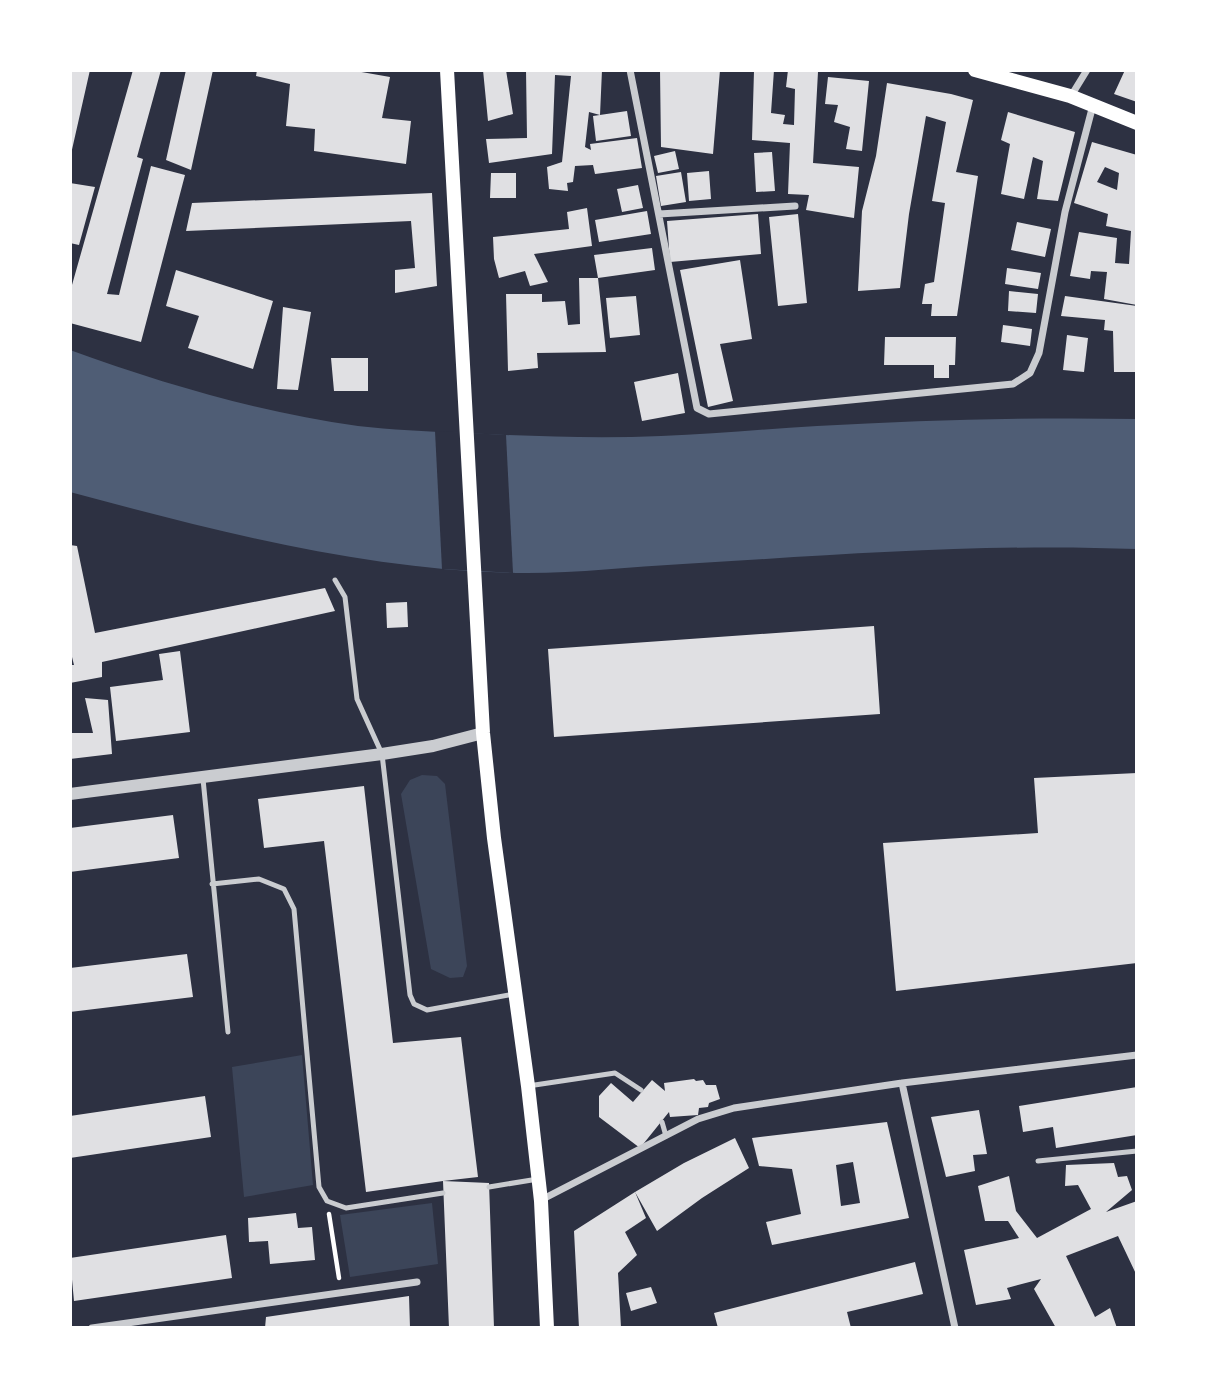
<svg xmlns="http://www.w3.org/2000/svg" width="1207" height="1398" viewBox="0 0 1207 1398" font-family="'Noto Sans',sans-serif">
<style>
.green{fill:#3c4559}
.water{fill:#4f5d75}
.pier{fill:#2d3142}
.building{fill:#e0e0e3;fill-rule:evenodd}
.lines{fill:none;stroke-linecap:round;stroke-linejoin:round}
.path{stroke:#fff;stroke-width:4.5}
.service{stroke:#caccd0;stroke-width:5}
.minor{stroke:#caccd0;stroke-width:7}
.tertiary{stroke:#caccd0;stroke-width:12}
.secondary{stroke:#fff;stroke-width:14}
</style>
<rect width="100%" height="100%" fill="#2d3142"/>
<path class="green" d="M422,775L437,776L445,784L467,966L463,977L450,978L431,969L401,794L410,780Z
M302,1055L313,1185L244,1197L232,1067Z
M432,1203L438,1264L350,1277L340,1215Z"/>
<path class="water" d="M70,350C164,384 258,412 358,426C391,430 426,431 460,433C527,436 594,439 661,436C713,434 765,429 817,426C924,420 1030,417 1137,419V549C986,543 834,555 683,564C628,567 571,574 516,573C365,570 215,531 70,492Z"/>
<path class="pier" d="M435,431L506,435L513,573L442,569Z"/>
<path class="building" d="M70,70H90L71,154H70Z
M133,70H161L137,157L143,159L107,294L119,295L151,166L185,175L141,342L70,323V292Z
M186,70H213L191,170L166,160Z
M257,70H350L390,77L382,118L411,121L406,164L314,151L315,129L286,126L290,84L256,76Z
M483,70H506L513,114L488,121Z
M526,70H602L600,115L589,112L585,147L591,150L590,144L637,138L642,168L595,174L593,165L575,166L573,182L567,183L568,191L549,189L547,167L562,162L571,76L555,75L552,154L489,163L486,139L527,138Z
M660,70H720L713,154L661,147Z
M774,70L771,113L785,115L783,124L794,125L795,89L786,87L788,70L818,72L813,163L859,167L854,218L806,210L809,195L788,194L790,143L752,140L754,71Z
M1125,70H1137V102L1114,94Z
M828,77L869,81L862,151L846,149L850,127L834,122L838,105L825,104Z
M887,83L951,94L973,100L956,172L978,176L957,316H931L932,304H922L925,284L934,282L945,203L932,201L946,122L926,116L909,214L900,288L858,291L862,211L876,156Z
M627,111L631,136L596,141L593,116Z
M1008,112L1075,132L1058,201L1037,199L1043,161L1033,157L1024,199L1001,194L1010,144L1001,140Z
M1092,142L1137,155V305L1104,299L1107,272L1091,271L1090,279L1070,276L1079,232L1117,238L1115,263L1129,264L1131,231L1106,226L1108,214L1074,203ZM1105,167L1119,173L1117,190L1097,182Z
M675,151L679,169L658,173L654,156Z
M772,152L775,191L756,192L754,153Z
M709,171L711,199L689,201L687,173Z
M681,172L686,202L661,206L656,176Z
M491,173H516V198H490Z
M70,183L95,187L79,245L70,243Z
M638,185L643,208L622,212L617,189Z
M432,193L437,286L395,293V270L415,268L411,221L186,231L192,203Z
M587,208L592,246L534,254L548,282L530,286L525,271L499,278L494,259L493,237L569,229L567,212Z
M647,211L651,234L599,242L595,220Z
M758,214L761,254L670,262L667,221Z
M798,214L807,303L778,306L769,217Z
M1017,222L1051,229L1045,257L1011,250Z
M652,248L655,270L598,278L606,352L537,353L538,368L508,371L506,294H542V302L565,301L568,325L580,324L579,278H598L594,255Z
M740,260L752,339L720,344L733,401L708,407L680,270Z
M1007,268L1041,273L1038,289L1005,284Z
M176,270L273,301L253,369L188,348L199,316L166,306Z
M1009,291L1038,294L1036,313L1008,311Z
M636,296L640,335L610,338L606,298Z
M1065,296L1137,306L1135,372H1114L1113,331L1104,330L1105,320L1061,316Z
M283,307L311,312L298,390L277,389Z
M1003,325L1032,329L1030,346L1001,342Z
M1067,335L1088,338L1084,372L1063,370Z
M885,337H956L955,365H949V378H934V365H884Z
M331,358H368V391H334Z
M678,373L685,413L642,421L634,382Z
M70,545L77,546L95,633L325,588L335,611L102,662V677L70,683V665H74L70,649Z
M407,602L408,627L387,628L386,603Z
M874,626L880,714L554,737L548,649Z
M180,651L190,732L116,741L110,687L163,680L159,654Z
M85,698L108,700L112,754L70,759V733H93Z
M1137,773V963L896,991L883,843L1038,833L1034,778Z
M364,786L393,1043L461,1037L478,1177L443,1181L489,1183L494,1328H449L443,1181L366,1192L324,841L264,848L258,799Z
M173,815L179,858L70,872V828Z
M187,954L193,997L70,1012V968Z
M694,1079L696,1081L703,1080L706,1085H716L720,1099L709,1103L708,1107L699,1108L698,1115L670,1117L669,1112L640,1148L599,1117V1096L611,1083L633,1102L652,1080L665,1091L664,1083Z
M1137,1087V1135L1056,1148L1053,1127L1023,1132L1019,1106Z
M205,1096L211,1137L70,1158V1116Z
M979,1110L987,1154L973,1155L975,1171L946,1177L931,1117Z
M887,1122L909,1218L772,1245L766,1222L801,1214L792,1169L759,1166L752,1138ZM853,1162L860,1203L841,1206L836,1165Z
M735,1138L749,1168L702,1198L657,1231L635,1192L684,1163Z
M1114,1163L1118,1177L1127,1176L1132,1190L1106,1212L1137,1201V1276L1118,1236L1066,1256L1095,1317L1110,1308L1117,1328H1056L1034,1289L1041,1279L1007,1288L1011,1299L976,1305L964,1250L1019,1238L1008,1221H985L978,1186L1009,1176L1016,1211L1037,1238L1091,1209L1078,1185L1065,1186L1066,1165Z
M635,1192L646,1218L625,1232L637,1255L618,1273L621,1328H579L574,1231Z
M296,1213L298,1228L312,1227L315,1260L270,1264L268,1241L249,1242L248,1218Z
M226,1235L232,1278L74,1301L70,1258Z
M915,1262L923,1294L847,1312L851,1328H718L714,1313Z
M651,1287L657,1303L631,1311L626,1293Z
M409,1296L410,1328H265L266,1317Z"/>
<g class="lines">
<path class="path" d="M329,1214L339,1278"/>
<path class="service" d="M335,580L345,597L357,699L382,754L410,995L414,1004L427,1010L514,994
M203,779L228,1032
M212,884L259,879L284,889L294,909L319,1187L327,1201L346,1208L443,1193
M528,1086L615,1073L641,1090
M662,1122L666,1136
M1038,1161L1137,1151
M489,1187L538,1179"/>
<path class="minor" d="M630,70L697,408L709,414L1013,384L1030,373L1039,353L1065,212L1093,105
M1071,96L1087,70
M659,214L795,206
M902,1083L955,1328
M541,1200L698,1119L734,1108L902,1083L1137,1055
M92,1328L417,1282"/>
<path class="tertiary" d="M70,794L382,754L433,746L483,733"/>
<path class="secondary" d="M447,70L483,733L494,838L528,1086L541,1201L547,1328
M975,70L1070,96L1137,123"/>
</g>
<rect width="1207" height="1398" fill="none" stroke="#ffffff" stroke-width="144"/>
</svg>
